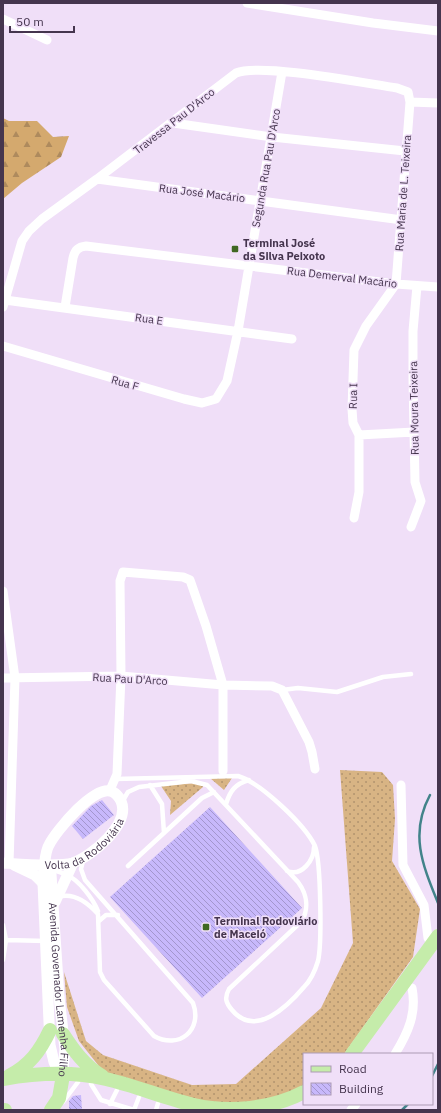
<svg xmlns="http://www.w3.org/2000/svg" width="441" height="1113" viewBox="0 0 441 1113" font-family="'IBM Plex Sans',sans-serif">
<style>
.grass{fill:url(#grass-dots)}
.forest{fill:url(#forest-firs)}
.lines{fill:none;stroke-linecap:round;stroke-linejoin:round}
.stream{stroke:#42838a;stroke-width:2.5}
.building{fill:url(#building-back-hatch)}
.service{stroke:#fff;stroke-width:4.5}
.minor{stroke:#fff;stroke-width:9}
.tertiary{stroke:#fff;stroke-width:11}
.primary{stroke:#c5ecaa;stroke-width:14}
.poi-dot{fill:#406823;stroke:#f0dff8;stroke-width:1.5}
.labels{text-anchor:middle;stroke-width:3;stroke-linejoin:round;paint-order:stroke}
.street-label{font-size:11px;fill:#45354e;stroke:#f0dff8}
.poi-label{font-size:11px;font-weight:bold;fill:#45354e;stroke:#f0dff8;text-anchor:start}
</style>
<defs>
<pattern id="grass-dots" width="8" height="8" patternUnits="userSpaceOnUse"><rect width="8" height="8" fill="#d8b484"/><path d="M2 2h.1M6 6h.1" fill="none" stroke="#b1936e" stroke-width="1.8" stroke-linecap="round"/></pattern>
<pattern id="forest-firs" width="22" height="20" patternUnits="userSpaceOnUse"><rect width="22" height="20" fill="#d4a96e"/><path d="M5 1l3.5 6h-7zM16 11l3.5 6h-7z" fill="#ae8a5d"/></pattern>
<pattern id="building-back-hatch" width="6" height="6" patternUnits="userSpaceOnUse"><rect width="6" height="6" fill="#c7b8fb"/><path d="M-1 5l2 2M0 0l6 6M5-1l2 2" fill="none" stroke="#a396cd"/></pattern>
</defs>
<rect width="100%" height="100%" fill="#f0dff8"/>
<path class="grass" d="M340,770L382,772L393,785L395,819L392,861L420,909L413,957L344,1054H304V1086L286,1095L226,1107L106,1075L79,1041L67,1007L64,972L86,1041L103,1055L192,1085L236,1084L321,1008L353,943Z
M210,778H232L224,790Z
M194,783L203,785V787L170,815L171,801L161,786Z"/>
<path class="forest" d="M3,118L9,121H37L53,137L69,136L61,157L22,183L3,199Z"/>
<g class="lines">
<path class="stream" d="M430,795C409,834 423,866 438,903
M432,1076L438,1064
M402,1110L408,1104"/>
</g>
<path class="building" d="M102,800L114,815L83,839L72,826L91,806Z
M210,807L302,908L202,998L110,897Z
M81,1095L82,1110H69V1101L73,1096Z"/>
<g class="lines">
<path class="service" d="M282,690L298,688L337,692L383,677L411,674
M115,779L238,776C261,783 305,825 315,846C321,862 322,944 318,961C315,971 311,980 304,987C287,1007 255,1038 232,1010C226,1003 224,998 229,989L302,921C309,908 307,894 298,882L207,785L191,781L139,787L128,792L122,802
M150,785L162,804L164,833
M226,804C230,791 235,784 249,780
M128,866L202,798L214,792
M52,869C57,872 62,872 67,875C79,880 93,899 98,911
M287,871C302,877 314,860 314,847
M58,897C74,892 88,903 98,914L100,972L104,980L154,1036C179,1050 203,1030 193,1003L85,880L81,869L83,861
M99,921L106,915H118
M3,925L6,940L3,960
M6,940L46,941
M91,1084L101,1100L134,1110
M63,1102L78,1082
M110,1104L117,1090
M134,1110L139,1097
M156,1110L158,1103"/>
<path class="minor" d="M247,3L373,23L438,31
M3,19L47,40
M410,102L438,103
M173,123L272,137L405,151
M97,179L402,220
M5,300L292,339
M3,307L22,241L29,231L42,219L97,179L236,73C262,63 363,83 397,88L408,92L410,102L396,284L366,326L354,350L352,409L353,423L359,435V492L354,518
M65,307L73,258C75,250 78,247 86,246L396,284L438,287
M3,346L184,399L202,403L216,399L227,381L238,331L282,72
M359,435L414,432
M411,527L421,501L415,482L413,379V331L417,286
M3,591L15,678L9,863
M3,678L121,676L223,685L272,686L282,690L309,742L312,752L315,769
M401,785L403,865L424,905L428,938L432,944
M110,790L117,774L121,676L120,581L123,572L183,577L190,580L206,626L223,685V771
M395,1054C408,1033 417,1013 412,988
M351,1110L356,1104"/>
<g class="tertiary">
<path id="s1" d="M3,863C20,864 58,867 73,863C92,856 131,824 121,801C119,797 117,794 113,792C96,782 56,831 49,845C45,851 43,876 43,883L50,1045L54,1062L62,1080"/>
<path d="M14,865L35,875L43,883"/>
<path id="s2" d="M47,866L51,874L59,997L65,1049L62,1081"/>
<path d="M55,902L73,863"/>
</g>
<path class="primary" d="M63,1034C74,1051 85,1066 102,1076
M352,1054L438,936
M9,1076C30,1065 40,1051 50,1030
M3,1079C37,1073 72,1071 106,1079C136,1086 164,1098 194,1105C229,1113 272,1109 304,1092
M3,1110H5
M51,1110L59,1098L62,1081"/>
</g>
<g class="poi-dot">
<rect x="231" y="245" width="8" height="8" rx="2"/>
<rect x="202" y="923" width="8" height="8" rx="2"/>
</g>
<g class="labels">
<g class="street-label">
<text transform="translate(174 121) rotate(-38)" y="4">Travessa Pau D'Arco</text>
<text transform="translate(266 168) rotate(-80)" y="4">Segunda Rua Pau D'Arco</text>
<text transform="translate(202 193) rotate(7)" y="4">Rua José Macário</text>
<text transform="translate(403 193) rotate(-86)" y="4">Rua Maria de L. Teixeira</text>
<text transform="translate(342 277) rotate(7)" y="4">Rua Demerval Macário</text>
<text transform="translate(149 319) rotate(8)" y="4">Rua E</text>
<text transform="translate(125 383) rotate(16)" y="4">Rua F</text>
<text transform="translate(353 396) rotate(-89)" y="4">Rua I</text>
<text transform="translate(414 408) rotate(-91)" y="4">Rua Moura Teixeira</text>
<text transform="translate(130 679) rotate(3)" y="4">Rua Pau D'Arco</text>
<text dy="4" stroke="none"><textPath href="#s1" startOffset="89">Volta da Rodoviária</textPath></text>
<text dy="4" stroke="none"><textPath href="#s2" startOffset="125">Avenida Governador Lamenha Filho</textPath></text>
</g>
<g class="poi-label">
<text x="243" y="247">Terminal José<tspan x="243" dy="13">da Silva Peixoto</tspan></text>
<text x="214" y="925">Terminal Rodoviário<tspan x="214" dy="13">de Maceió</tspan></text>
</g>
</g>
<rect width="441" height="1113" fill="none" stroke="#45354e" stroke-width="8"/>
<rect x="303" y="1053" width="130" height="52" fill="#f0dff8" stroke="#ac9bb4"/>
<rect x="311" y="1066" width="20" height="6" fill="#c5ecaa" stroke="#ac9bb4"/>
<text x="339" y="1073" font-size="12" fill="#45354e">Road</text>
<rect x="311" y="1083" width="20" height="12" fill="url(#building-back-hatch)" stroke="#ac9bb4"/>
<text x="339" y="1093" font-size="12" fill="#45354e">Building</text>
<path d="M10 26v6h64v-6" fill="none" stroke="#45354e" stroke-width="2"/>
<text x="16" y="26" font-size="12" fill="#45354e" stroke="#f0dff8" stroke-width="3" paint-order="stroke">50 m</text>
</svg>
